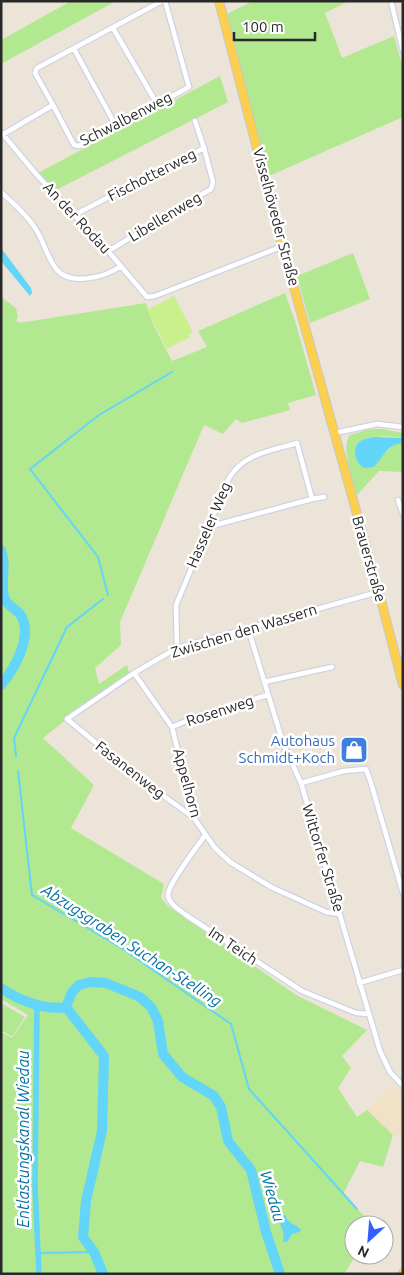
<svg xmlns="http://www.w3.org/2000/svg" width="404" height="1275" viewBox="0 0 404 1275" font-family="Ubuntu,sans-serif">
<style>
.education{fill:#f0e1c7}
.green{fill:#b1e890}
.pitch{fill:#c9f18b}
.water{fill:#62d5f8}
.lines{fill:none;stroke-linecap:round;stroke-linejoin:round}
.stream{stroke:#62d5f8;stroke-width:2}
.canal{stroke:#62d5f8;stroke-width:5.5}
.river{stroke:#62d5f8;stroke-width:10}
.street-casing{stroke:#ced3e3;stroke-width:7}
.primary-casing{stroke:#c7c7c7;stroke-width:10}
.street{stroke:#fff;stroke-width:4.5}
.primary{stroke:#fccf4f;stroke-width:8}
.labels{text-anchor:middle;stroke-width:5;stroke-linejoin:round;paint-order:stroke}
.street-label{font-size:15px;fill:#292929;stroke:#fff}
.shop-label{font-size:15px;fill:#366cbe;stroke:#fff;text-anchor:end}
.water-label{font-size:16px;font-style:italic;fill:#0271a4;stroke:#fff}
</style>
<rect width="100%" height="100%" fill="#ede4d9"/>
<path class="education" d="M393,1085L403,1094V1138L393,1135L367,1110Z"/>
<path class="green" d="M71,1H116L1,64V40Z
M253,1H349L325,13L342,58L394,36L403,68V117L269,176L244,95L223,16Z
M220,76L228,102L52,192L36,174Z
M353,253L370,299L310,323L297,276Z
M285,293L295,321L316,395L288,403L290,410L242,423L236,419L223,434L204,425L120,622L121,645L95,668L99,684L127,665L129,673L101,692L43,738L94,785L71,828L164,884L161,898L168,906L296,995L367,1030L342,1056L351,1068L338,1088L357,1117L367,1110L393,1135L383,1167L360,1161L343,1194L373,1225H354V1255H356L344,1274H1V1032L12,1038L28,1015L1,999V297L16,308L18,318L16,320L19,323L146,303L153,324L172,361L207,347L198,331Z
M370,429H382L403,433V438C389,436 371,435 359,442L384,454L395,443L403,444V472L379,471L357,495C353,480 340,447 350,435Z
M1,1003L25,1017L12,1037L1,1030Z"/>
<path class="pitch" d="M174,296L193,332L189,334L190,337L167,349L147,310Z"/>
<path class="water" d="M1,248L31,288L32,293L30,296L1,261Z
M375,437L403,438V444C388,442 383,458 374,467L364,468C356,463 351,450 359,442C363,439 369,438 375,437Z
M281,1214L285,1215C291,1227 295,1222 301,1230L299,1232L292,1234L287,1242H283C286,1228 279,1229 279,1216Z"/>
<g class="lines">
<path class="stream" d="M108,595L98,557L30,469L99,415L172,372
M16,756L14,738L67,627L103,599
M18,771L32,895L123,949L231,1024L249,1089L357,1209
M38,1253L94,1252"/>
<path class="canal" d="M37,1004L35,1187L39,1274"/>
<path class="river" d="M1,550C7,565 0,581 4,597C6,605 15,608 20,614C34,635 15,668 1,685
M1,988C18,1000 46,1011 66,1007L72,992L79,985L90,982L106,983L140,997L151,1007L158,1021L163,1054L182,1077L214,1096L221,1107L228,1141L251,1170L266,1232L280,1274
M66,1007L104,1056L102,1131L86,1201L83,1237L94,1252L103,1274"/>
<defs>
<path id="street" d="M391,1L403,51
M113,28L157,104
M74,49L116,126
M53,105L35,73L37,68L162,1
M1,132L36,174L108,251L147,297L155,296L283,246
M2,135L53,105L74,145L79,146L189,87L165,1
M1,192C13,203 27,215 35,228C44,241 47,258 57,270C71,286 106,277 121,266
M74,215L204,148L195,121
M108,251L161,220L169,213L211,189L213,182L204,148
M335,433L377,424L403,427
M398,500L403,514
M208,527L312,499L324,497
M248,628L283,743L301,783L380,1051L390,1072L403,1086
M177,648L176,605L229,478C245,453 270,451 297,443L312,499
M134,673L172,727L194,818L215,848L230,862L271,887L326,912L340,914
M264,682L332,667
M172,727L201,715L268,695
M301,783L344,771L366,769L371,783L403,893
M194,818L131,772L67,719L134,673L177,648L378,592
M205,835C198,846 167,885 168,895C169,904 180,910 186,915L302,991L356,1013L369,1014
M359,983L403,970"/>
<path id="primary" d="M219,1L278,230L382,604L403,685
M402,1274L403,1273"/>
</defs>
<use href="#street" class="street-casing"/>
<use href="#primary" class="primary-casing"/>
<use href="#street" class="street"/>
<use href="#primary" class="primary"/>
</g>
<defs>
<symbol id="shop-square" viewBox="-11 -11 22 22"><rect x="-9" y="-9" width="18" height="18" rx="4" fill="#3f7fe0" stroke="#fff"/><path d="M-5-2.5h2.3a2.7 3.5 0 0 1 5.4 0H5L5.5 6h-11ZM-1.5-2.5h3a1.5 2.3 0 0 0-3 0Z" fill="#fff"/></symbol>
</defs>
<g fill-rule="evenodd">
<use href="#shop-square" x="338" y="734" width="32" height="32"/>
</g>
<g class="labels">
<g class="street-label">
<text transform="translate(126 119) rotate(-27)" y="5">Schwalbenweg</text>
<text transform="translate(152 175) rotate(-27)" y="5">Fischotterweg</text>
<text transform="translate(165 217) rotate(-31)" y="5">Libellenweg</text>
<text transform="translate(276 217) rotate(75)" y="5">Visselhöveder Straße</text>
<text transform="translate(77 218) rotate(47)" y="5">An der Rodau</text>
<text transform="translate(209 525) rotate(-67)" y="5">Hasseler Weg</text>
<text transform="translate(369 559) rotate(74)" y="5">Brauerstraße</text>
<text transform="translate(244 631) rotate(-17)" y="5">Zwischen den Wassern</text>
<text transform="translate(220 711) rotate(-18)" y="5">Rosenweg</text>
<text transform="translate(130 770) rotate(38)" y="5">Fasanenweg</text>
<text transform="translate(187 783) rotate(75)" y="5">Appelhorn</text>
<text transform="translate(323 858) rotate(73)" y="5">Wittorfer Straße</text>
<text transform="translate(233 946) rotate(34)" y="5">Im Teich</text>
</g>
<g class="shop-label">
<text x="335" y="746">Autohaus<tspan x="335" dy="17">Schmidt+Koch</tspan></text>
</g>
<g class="water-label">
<text transform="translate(132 945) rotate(33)" y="6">Abzugsgraben Suchan-Stelling</text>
<text transform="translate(23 1139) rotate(-90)" y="6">Entlastungskanal Wiedau</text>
<text transform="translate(273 1196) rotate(74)" y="6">Wiedau</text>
</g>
</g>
<rect width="404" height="1275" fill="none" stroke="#292929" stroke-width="5"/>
<g transform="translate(369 1240) rotate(206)"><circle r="24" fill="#ffffff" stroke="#a9a9a9"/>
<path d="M0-4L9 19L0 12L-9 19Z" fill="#3460ff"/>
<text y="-8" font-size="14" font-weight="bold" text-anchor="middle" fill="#292929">N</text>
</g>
<path d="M234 32v8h81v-8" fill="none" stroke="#292929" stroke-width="2.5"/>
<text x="242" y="32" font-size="15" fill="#292929" stroke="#ffffff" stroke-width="4" paint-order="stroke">100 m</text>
</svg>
